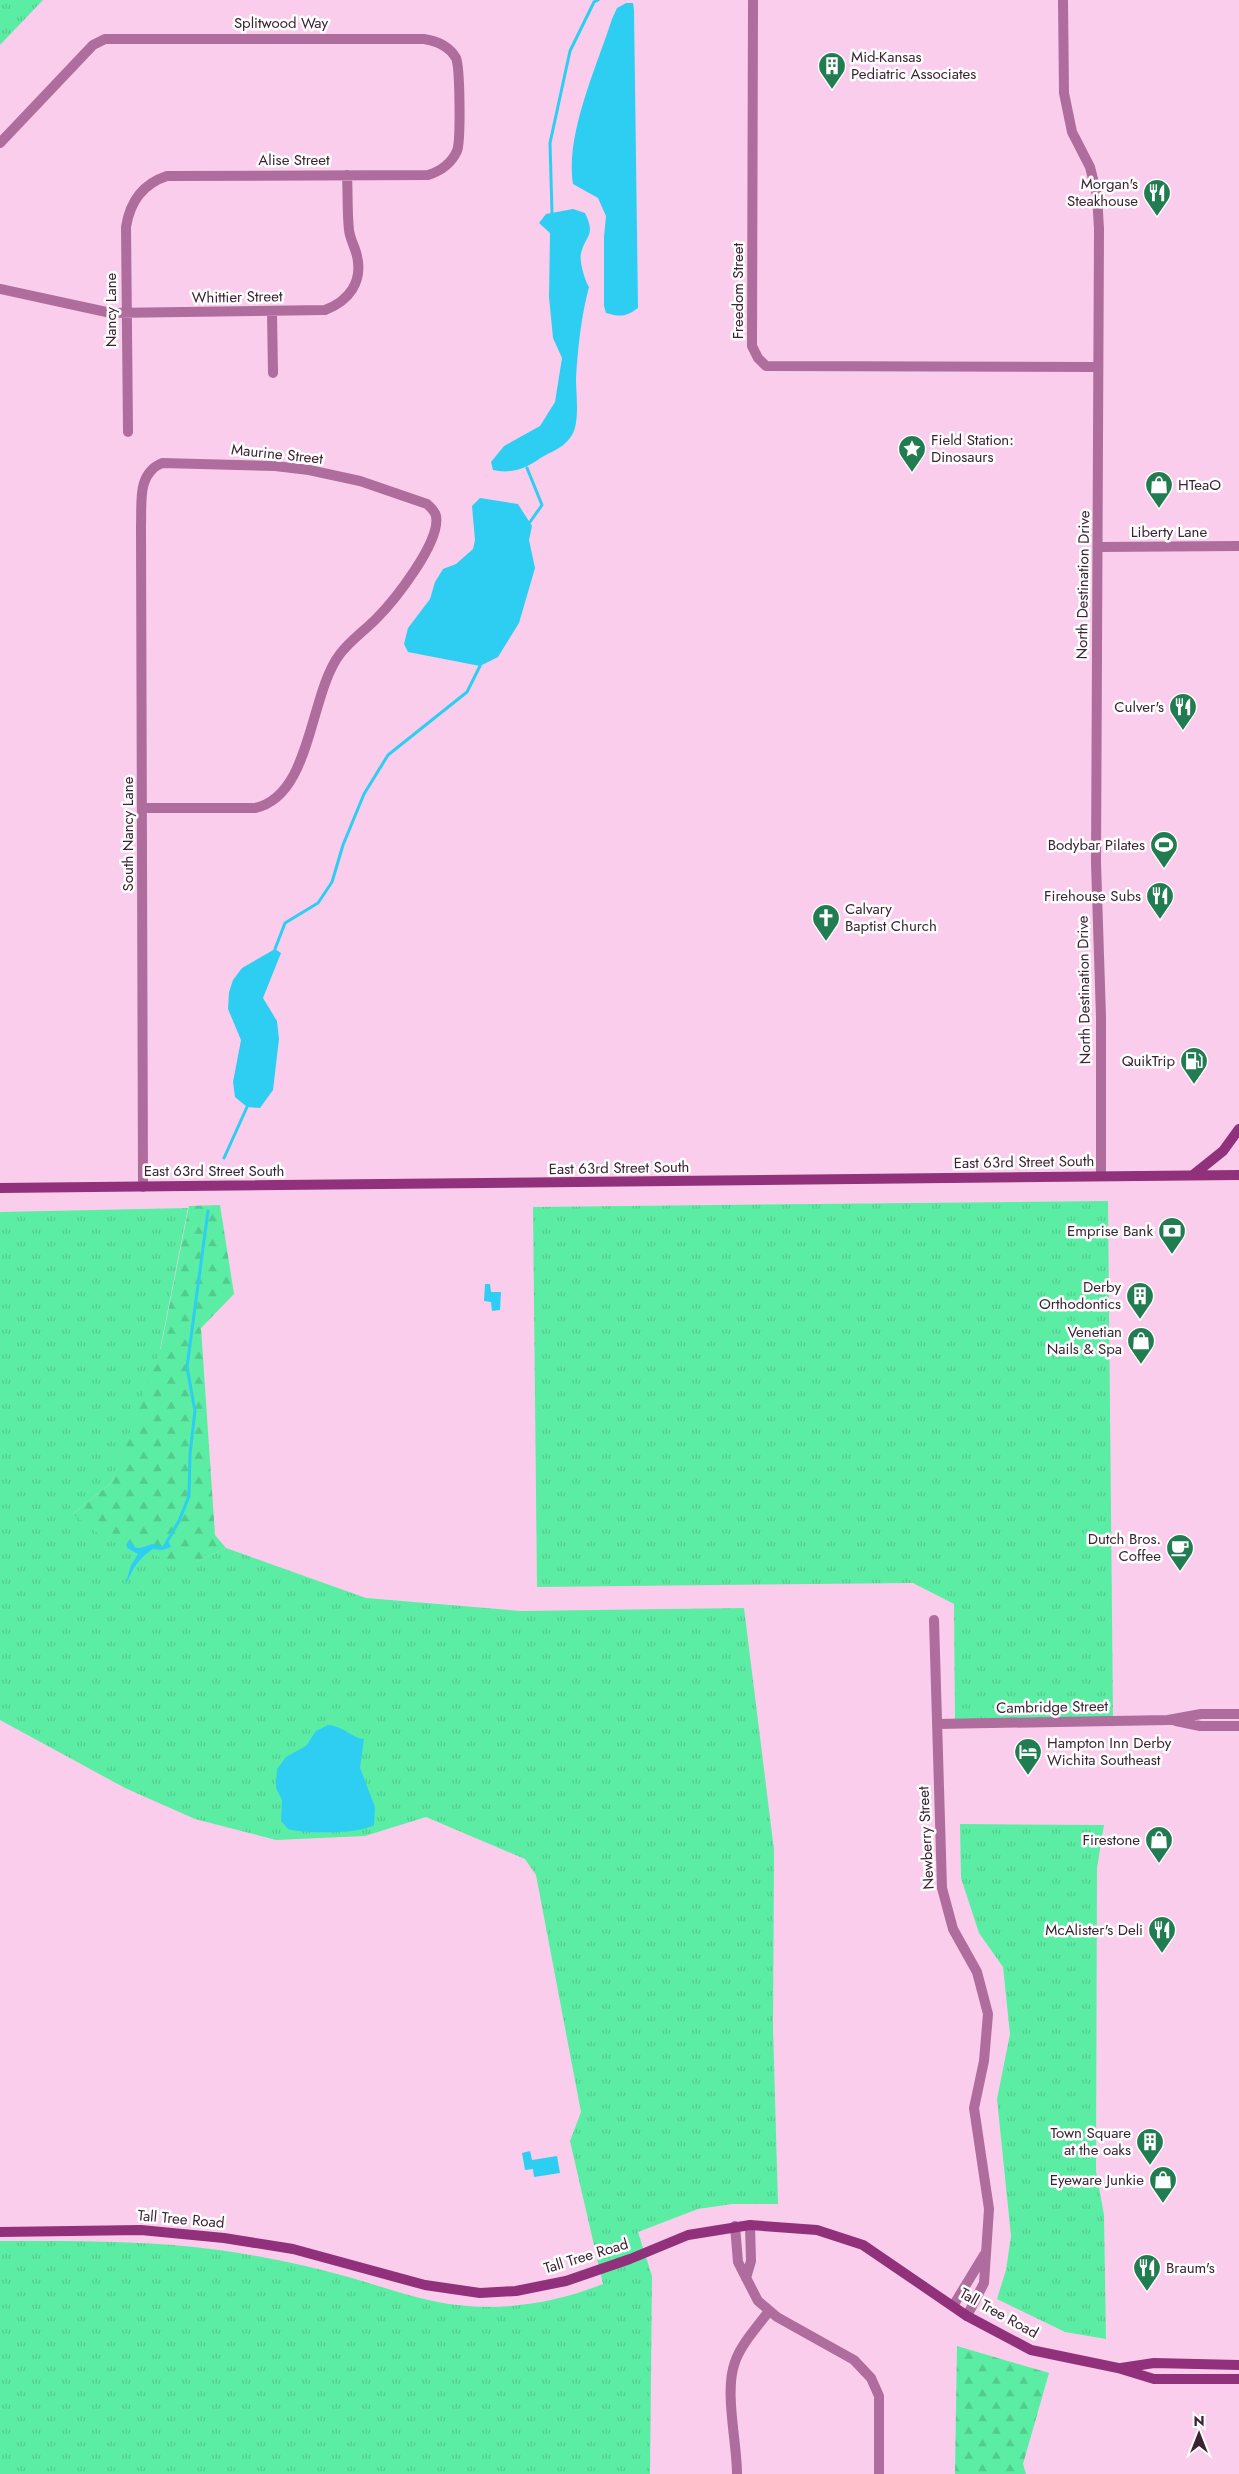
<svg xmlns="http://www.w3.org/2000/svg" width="1239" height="2474" viewBox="0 0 1239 2474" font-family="Jost,sans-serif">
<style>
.grass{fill:url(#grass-tufts)}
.forest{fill:url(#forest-firs)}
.water{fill:#2ecef3}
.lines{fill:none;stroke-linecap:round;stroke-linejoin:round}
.stream{stroke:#2ecef3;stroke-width:3}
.street{stroke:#ae6d9c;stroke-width:10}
.secondary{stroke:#91317b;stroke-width:10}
.labels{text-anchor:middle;stroke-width:5;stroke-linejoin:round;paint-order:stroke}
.street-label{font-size:15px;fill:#3a2434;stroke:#fefefe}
.poi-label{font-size:15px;fill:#3a2434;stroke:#fefefe;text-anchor:end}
</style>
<defs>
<pattern id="grass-tufts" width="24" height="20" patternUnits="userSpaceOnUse" patternTransform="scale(1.25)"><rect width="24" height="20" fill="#5ceda4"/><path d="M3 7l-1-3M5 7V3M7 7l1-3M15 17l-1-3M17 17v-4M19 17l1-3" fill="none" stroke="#51cb8e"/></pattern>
<pattern id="forest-firs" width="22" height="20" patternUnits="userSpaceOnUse" patternTransform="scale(1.25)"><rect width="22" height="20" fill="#5ceda4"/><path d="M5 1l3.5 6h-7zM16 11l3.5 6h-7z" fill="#51cb8e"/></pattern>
</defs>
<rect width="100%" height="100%" fill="#fbcdec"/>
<path class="grass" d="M0,0H43L0,45Z
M1108,1201L1113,1718L955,1720L954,1604L913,1583L537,1587L533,1207Z
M188,1208L158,1360L111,1483L73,1514L197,1562L226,1548L366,1598L521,1611L744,1608L774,1850L773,2028L778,2204H732L698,2209L638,2232L652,2276L650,2474H0V2241C73,2241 146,2240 219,2250C263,2256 309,2266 352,2278C387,2288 421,2301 458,2305C506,2311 558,2302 603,2284L570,2141L581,2112L536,1875L525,1859L426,1817L365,1836L276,1840L195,1819L125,1788L0,1720V1212Z
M960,1824L1104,1825L1097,1868L1096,2171L1104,2215L1106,2339L1065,2332L997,2299L1006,2270L1011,2236L997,2099L1010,2034L1003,1967L979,1933L961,1878Z"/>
<path class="forest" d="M220,1205L234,1294L201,1328L215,1535L226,1548L197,1562L168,1560L105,1539L73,1514L111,1483L161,1347L189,1206Z
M957,2346L1049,2373L1023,2464L1026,2474H955Z"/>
<path class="water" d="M626,3H633L634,10L638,308C626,317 620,317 606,313L604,306V237L606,216L598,198L573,184C565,135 597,66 612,19L617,8Z
M573,209L585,213C596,236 586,234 581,253C579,261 585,281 589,287C581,317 578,347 576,378C576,393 580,422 572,435C562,450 553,450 539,459C525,469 510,474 493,470L491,462L504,446L540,426L555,402L562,358L553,338L549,297L550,233L539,223L546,214Z
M480,498L518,504L532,526L529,540L535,568L519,623L498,657L480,666L408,652L404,644L408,628L430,599L435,582L443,569L456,564L473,549L475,540L472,506Z
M275,949L281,953L263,998L277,1021L279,1039L273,1090L260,1108L247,1107L235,1097L233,1082L241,1040L228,1009L229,992L233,980L242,968Z
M485,1284H490L491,1292H501L500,1310L492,1311L491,1302L484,1301Z
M167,1539L171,1547L162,1550L153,1549C137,1559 133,1570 125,1586L131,1565L138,1554L127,1548L128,1541H130C137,1554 144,1545 154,1544L164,1547Z
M328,1725C343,1726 354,1739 364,1739L360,1768L375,1807L374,1825C361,1834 304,1834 288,1829L281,1821L282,1800L276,1788L277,1769L286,1757L306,1746L316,1731Z
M530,2151L532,2160L557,2156L560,2173L534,2177L533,2169L525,2170L522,2153Z"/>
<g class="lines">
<path class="stream" d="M552,213L550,143L570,51L594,2L598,0
M527,468L542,505L530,522
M275,949L285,923L318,903L332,882L343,845L364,794L388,755L467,692L480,666
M224,1158L247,1107
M164,1547L179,1521L189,1496L190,1454L195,1411L187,1367L208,1211"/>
<path class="street" d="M753,0L752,346L758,358L766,366L1098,367
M1063,0L1064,93L1072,132L1090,167L1097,195L1099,229L1096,863L1101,1017V1176
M0,143L93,45L105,39H424C437,41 449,46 456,58C460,67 461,141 457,151C451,164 441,171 428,175L167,176C142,184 130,202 126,227L128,432
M0,289L111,313L325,310C349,301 363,282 357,256C355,247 350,239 349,230C347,212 348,193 347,175
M272,312L273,373
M1099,547L1239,546
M143,1187L141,525C142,501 137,474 162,463L275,466L309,470L360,481L427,504C431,508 435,511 436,516C441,542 394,601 376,619C364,631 350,641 340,654C309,694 312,796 255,808H143
M934,1620L942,1888L953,1929L977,1972L988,2014L984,2061L974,2108L989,2209L984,2283L967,2316
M1176,1721L1200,1726H1239
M937,1724L1168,1720L1201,1714H1239
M735,2226L738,2262L758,2301L777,2317L854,2360L871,2378L879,2396V2474
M746,2278L751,2261L750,2225
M953,2306L984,2255
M737,2474C737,2441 724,2392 735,2362C741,2344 758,2326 769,2311"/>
<path class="secondary" d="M1193,1175L1223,1151L1239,1129
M0,1188L1239,1175
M0,2232L141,2230L224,2238L293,2249L425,2285L480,2293L516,2291L566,2281L630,2259L688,2235L750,2225L817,2230L863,2245L967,2316L1031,2350L1118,2368L1154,2379H1239
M1121,2368L1154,2363L1239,2365"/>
</g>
<defs>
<symbol id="building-pin" viewBox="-11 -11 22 30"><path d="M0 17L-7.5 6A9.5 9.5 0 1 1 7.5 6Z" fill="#227c51" stroke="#fefefe"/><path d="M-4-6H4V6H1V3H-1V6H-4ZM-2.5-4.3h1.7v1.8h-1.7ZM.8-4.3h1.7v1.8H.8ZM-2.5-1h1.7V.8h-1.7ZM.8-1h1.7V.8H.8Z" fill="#fff"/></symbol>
<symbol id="restaurant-pin" viewBox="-11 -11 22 30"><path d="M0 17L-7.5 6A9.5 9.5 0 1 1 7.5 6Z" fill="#227c51" stroke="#fefefe"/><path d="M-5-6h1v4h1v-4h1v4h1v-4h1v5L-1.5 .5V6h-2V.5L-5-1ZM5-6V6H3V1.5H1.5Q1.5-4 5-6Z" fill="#fff"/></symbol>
<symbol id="sight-pin" viewBox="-11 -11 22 30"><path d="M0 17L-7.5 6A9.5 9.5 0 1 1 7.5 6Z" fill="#227c51" stroke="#fefefe"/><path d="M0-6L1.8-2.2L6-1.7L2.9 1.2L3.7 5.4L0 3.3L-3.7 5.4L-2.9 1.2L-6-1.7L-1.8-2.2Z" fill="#fff"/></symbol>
<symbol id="shop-pin" viewBox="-11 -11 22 30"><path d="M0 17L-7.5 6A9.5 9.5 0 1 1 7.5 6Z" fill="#227c51" stroke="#fefefe"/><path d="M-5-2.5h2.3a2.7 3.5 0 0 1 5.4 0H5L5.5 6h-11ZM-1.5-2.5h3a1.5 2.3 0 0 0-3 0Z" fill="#fff"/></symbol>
<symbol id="stadium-pin" viewBox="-11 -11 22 30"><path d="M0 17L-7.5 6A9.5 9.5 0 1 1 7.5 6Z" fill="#227c51" stroke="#fefefe"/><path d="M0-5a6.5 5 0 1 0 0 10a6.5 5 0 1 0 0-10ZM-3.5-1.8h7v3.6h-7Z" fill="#fff"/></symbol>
<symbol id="church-pin" viewBox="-11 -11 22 30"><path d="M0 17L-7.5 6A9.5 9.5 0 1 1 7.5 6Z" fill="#227c51" stroke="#fefefe"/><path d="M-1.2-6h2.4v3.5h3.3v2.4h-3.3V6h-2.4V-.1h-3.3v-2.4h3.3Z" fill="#fff"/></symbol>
<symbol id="fuel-pin" viewBox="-11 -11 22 30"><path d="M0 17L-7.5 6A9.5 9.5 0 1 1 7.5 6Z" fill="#227c51" stroke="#fefefe"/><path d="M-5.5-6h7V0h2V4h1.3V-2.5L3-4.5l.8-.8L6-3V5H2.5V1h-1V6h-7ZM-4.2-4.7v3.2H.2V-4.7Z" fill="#fff"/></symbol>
<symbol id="bank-pin" viewBox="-11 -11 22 30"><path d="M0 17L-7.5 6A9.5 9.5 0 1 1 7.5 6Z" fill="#227c51" stroke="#fefefe"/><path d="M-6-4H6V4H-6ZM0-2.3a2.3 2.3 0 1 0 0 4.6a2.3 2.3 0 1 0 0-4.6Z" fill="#fff"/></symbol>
<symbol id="cafe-pin" viewBox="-11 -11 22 30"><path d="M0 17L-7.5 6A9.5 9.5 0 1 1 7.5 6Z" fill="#227c51" stroke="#fefefe"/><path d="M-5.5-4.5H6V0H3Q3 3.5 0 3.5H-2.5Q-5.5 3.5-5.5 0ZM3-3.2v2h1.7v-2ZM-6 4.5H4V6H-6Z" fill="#fff"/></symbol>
<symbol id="hotel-pin" viewBox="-11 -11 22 30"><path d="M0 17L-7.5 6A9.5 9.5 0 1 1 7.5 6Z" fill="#227c51" stroke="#fefefe"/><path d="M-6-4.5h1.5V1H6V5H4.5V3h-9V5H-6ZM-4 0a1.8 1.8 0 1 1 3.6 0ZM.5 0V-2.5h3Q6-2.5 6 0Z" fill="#fff"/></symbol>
</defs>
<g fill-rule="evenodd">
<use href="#building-pin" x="816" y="50" width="32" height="43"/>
<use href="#restaurant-pin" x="1141" y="177" width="32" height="43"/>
<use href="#sight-pin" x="896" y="433" width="32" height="43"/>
<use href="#shop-pin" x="1143" y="469" width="32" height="43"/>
<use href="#restaurant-pin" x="1167" y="691" width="32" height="43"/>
<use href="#stadium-pin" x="1148" y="829" width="32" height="43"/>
<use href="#restaurant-pin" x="1144" y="880" width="32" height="43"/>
<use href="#church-pin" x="810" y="902" width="32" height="43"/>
<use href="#fuel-pin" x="1178" y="1045" width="32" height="43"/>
<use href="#bank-pin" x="1156" y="1215" width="32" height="43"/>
<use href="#building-pin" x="1124" y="1280" width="32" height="43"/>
<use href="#shop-pin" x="1125" y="1325" width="32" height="43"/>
<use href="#cafe-pin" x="1164" y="1532" width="32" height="43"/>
<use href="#hotel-pin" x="1012" y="1736" width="32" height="43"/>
<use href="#shop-pin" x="1143" y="1824" width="32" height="43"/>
<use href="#restaurant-pin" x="1146" y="1914" width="32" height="43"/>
<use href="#building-pin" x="1134" y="2126" width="32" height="43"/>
<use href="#shop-pin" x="1147" y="2164" width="32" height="43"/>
<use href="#restaurant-pin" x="1131" y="2252" width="32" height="43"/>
</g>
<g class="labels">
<g class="street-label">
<text x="281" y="28">Splitwood Way</text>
<text x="294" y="165">Alise Street</text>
<text transform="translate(738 291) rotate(-90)" y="5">Freedom Street</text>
<text transform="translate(237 297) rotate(-1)" y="5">Whittier Street</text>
<text transform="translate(111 310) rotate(-90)" y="5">Nancy Lane</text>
<text transform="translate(277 454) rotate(6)" y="5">Maurine Street</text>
<text x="1169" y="537">Liberty Lane</text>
<text transform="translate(1083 585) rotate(-89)" y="5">North Destination Drive</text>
<text transform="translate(128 834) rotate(-90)" y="5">South Nancy Lane</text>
<text transform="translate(1084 990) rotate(-91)" y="5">North Destination Drive</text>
<text transform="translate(1024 1162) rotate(-1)" y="5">East 63rd Street South</text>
<text transform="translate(619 1168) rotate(-1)" y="5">East 63rd Street South</text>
<text x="214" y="1176">East 63rd Street South</text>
<text transform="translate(1052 1707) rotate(-1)" y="5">Cambridge Street</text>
<text transform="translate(926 1838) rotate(-93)" y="5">Newberry Street</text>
<text transform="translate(181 2219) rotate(5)" y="5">Tall Tree Road</text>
<text transform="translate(586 2256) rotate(-17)" y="5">Tall Tree Road</text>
<text transform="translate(999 2313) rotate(29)" y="5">Tall Tree Road</text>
</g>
<g class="poi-label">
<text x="851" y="62" text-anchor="start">Mid-Kansas<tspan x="851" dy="17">Pediatric Associates</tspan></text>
<text x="1138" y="189">Morgan's<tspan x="1138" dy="17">Steakhouse</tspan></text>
<text x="931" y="445" text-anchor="start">Field Station:<tspan x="931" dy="17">Dinosaurs</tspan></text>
<text x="1178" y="490" text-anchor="start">HTeaO</text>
<text x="1164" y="712">Culver's</text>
<text x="1145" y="850">Bodybar Pilates</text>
<text x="1141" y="901">Firehouse Subs</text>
<text x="845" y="914" text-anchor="start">Calvary<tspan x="845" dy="17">Baptist Church</tspan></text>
<text x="1175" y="1066">QuikTrip</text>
<text x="1153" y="1236">Emprise Bank</text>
<text x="1121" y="1292">Derby<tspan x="1121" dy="17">Orthodontics</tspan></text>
<text x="1122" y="1337">Venetian<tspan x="1122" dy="17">Nails &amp; Spa</tspan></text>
<text x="1161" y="1544">Dutch Bros.<tspan x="1161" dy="17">Coffee</tspan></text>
<text x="1047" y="1748" text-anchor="start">Hampton Inn Derby<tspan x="1047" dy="17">Wichita Southeast</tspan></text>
<text x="1140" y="1845">Firestone</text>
<text x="1143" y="1935">McAlister's Deli</text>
<text x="1131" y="2138">Town Square<tspan x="1131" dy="17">at the oaks</tspan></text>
<text x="1144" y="2185">Eyeware Junkie</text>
<text x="1166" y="2273" text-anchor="start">Braum's</text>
</g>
</g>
<g transform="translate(1199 2434)" stroke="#fefefe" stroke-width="4" paint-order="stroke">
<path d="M0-4L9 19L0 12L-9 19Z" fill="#3a2434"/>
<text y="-8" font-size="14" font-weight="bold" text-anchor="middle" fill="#3a2434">N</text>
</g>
</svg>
